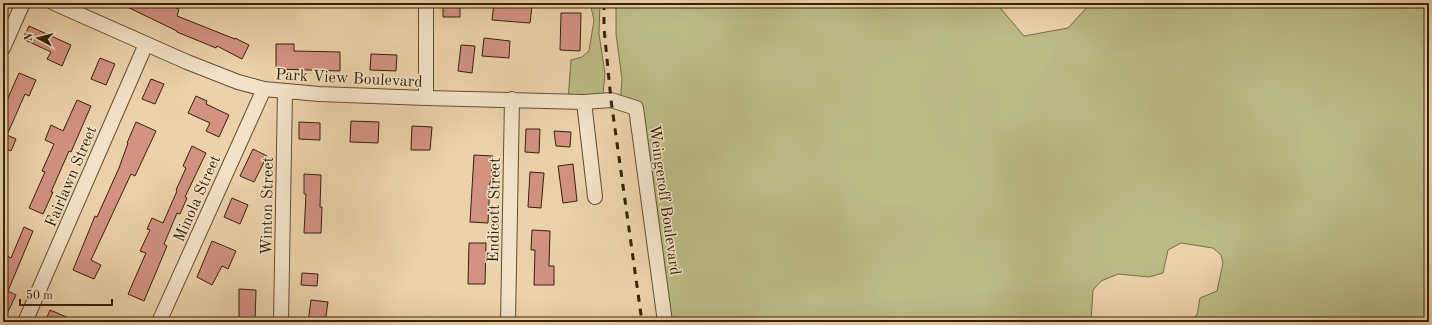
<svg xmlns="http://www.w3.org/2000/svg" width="1432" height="325" viewBox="0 0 1432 325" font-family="'Old Standard TT',serif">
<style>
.green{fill:#bbbb86;stroke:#796e46}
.building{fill:#d39282;stroke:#372207}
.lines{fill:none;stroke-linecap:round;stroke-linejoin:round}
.street-casing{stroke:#644e30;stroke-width:16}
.street{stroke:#f3e2c8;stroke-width:14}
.rail{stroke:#372207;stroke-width:3;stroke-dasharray:7 7;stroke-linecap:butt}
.labels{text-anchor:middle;stroke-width:3;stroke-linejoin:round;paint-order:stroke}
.street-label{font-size:16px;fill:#372207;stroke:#f3e2c8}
</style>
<rect width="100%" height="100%" fill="#ecd2ab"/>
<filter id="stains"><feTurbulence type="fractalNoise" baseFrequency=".005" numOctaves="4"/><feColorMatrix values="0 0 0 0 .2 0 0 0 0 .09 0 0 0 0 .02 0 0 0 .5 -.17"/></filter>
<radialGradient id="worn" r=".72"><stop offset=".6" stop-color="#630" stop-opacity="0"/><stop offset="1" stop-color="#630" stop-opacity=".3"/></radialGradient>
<path class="green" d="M590,3H600L599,34L605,74L602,103L568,100L571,60L582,57L589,51L594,20Z
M616,3H996L1024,36L1068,28L1091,3H1429V322H1188L1197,315L1200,298L1217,291L1223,263L1221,255L1213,248L1181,243L1168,250L1163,273L1149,277L1118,274L1101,281L1093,290L1091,322H670L642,115L620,104L622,79L616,34Z"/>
<path class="building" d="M119,3H165L179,9L177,16L235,39V38L249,45L242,59L217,46L216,48L177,32V31Z
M443,3H460V17H443Z
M494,3L532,6L530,23L492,20Z
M561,13H581L580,51L560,50Z
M29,26L71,45L62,66L47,59L51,52L23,39Z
M484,38L510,41L509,58L482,56Z
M276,44H294V51L340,52V71L276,69Z
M461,45L475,46L472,73L458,71Z
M371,54L397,55L396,71L370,70Z
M100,58L115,64L106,85L91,79Z
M19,73L36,80L29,96L25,94L7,135L16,139L11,151L3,147V105L6,99L7,100Z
M151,79L164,84L155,104L142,99Z
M196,96L207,101L206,104L229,115L219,137L206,131L210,123L188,113Z
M77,100L91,106L71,152L69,151L51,192H53L43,214L29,208L45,172L42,171L54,144L45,140L51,125L63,131Z
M351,121L379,122L378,143L350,142Z
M136,122L156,131L135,176L131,174L91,260L101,265L94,279L73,270L95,216L97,217L119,168L128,143H127Z
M299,122L320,123V140L299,139Z
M412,126L432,127L430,150H411Z
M526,129H540L539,153L525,152Z
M554,131L571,132L570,147L556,146Z
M192,146L206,153L185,197L187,198L180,214L177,213L164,244L167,246L144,301L128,294L146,253L140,251L150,230L147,229L152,218L163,223L177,191L176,190L186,168L183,166Z
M253,149L267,156L254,182L240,176Z
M474,155L493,156L491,182H490L488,223L470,222Z
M573,164L577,201L563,203L558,166Z
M530,172L544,173L541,208L528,207Z
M304,174L321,175L320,207H322L321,233H304L306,194H304Z
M232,198L248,205L240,224L224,217Z
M24,227L33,231L8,291L16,295L3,322V264L7,256L11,258Z
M532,230L550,231L549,266H554V285H534L535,250H531Z
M212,241L236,251L228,269L222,266L212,285L197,277Z
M469,243H486L485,284H468Z
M302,273L318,274L317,286L301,285Z
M239,289L256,290L255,322H239Z
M311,300L328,302L325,322H308Z
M50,310L78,322H45Z"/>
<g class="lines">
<defs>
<path id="street" d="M54,3L187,62L238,82L264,89L319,94L426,98L584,102L611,100L636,108L665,322
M426,3V98
M3,48L23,3
M584,102L595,197
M25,322L146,44
M159,322L264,89
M281,322L285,91
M508,322L512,99"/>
</defs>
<use href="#street" class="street-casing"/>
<use href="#street" class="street"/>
<path class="rail" d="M604,3V28L611,100L642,322"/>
</g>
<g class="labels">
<g class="street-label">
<text transform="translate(349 77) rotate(3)" y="6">Park View Boulevard</text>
<text transform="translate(70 176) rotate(-67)" y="6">Fairlawn Street</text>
<text transform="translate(196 198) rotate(-66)" y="6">Minola Street</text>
<text transform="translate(666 200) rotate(82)" y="6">Weingeroff Boulevard</text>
<text transform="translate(266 206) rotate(-89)" y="6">Winton Street</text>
<text transform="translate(493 210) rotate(-89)" y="6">Endicott Street</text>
</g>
</g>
<rect width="1432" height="325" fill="none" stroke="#ecd2ab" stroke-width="16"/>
<rect x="4" y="4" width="1424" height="317" fill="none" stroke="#372207" stroke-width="2"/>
<rect x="8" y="8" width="1416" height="309" fill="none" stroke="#372207"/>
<g transform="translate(38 38) rotate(277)" stroke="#f3e2c8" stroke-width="3" paint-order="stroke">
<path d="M0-3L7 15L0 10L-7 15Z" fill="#372207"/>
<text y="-6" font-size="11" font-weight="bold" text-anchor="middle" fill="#372207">N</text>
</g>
<path d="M20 299v6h92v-6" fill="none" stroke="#372207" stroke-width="2"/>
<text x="26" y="299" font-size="12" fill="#372207" stroke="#f3e2c8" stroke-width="3" paint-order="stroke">50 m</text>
<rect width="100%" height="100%" filter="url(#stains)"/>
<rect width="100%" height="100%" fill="url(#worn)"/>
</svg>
